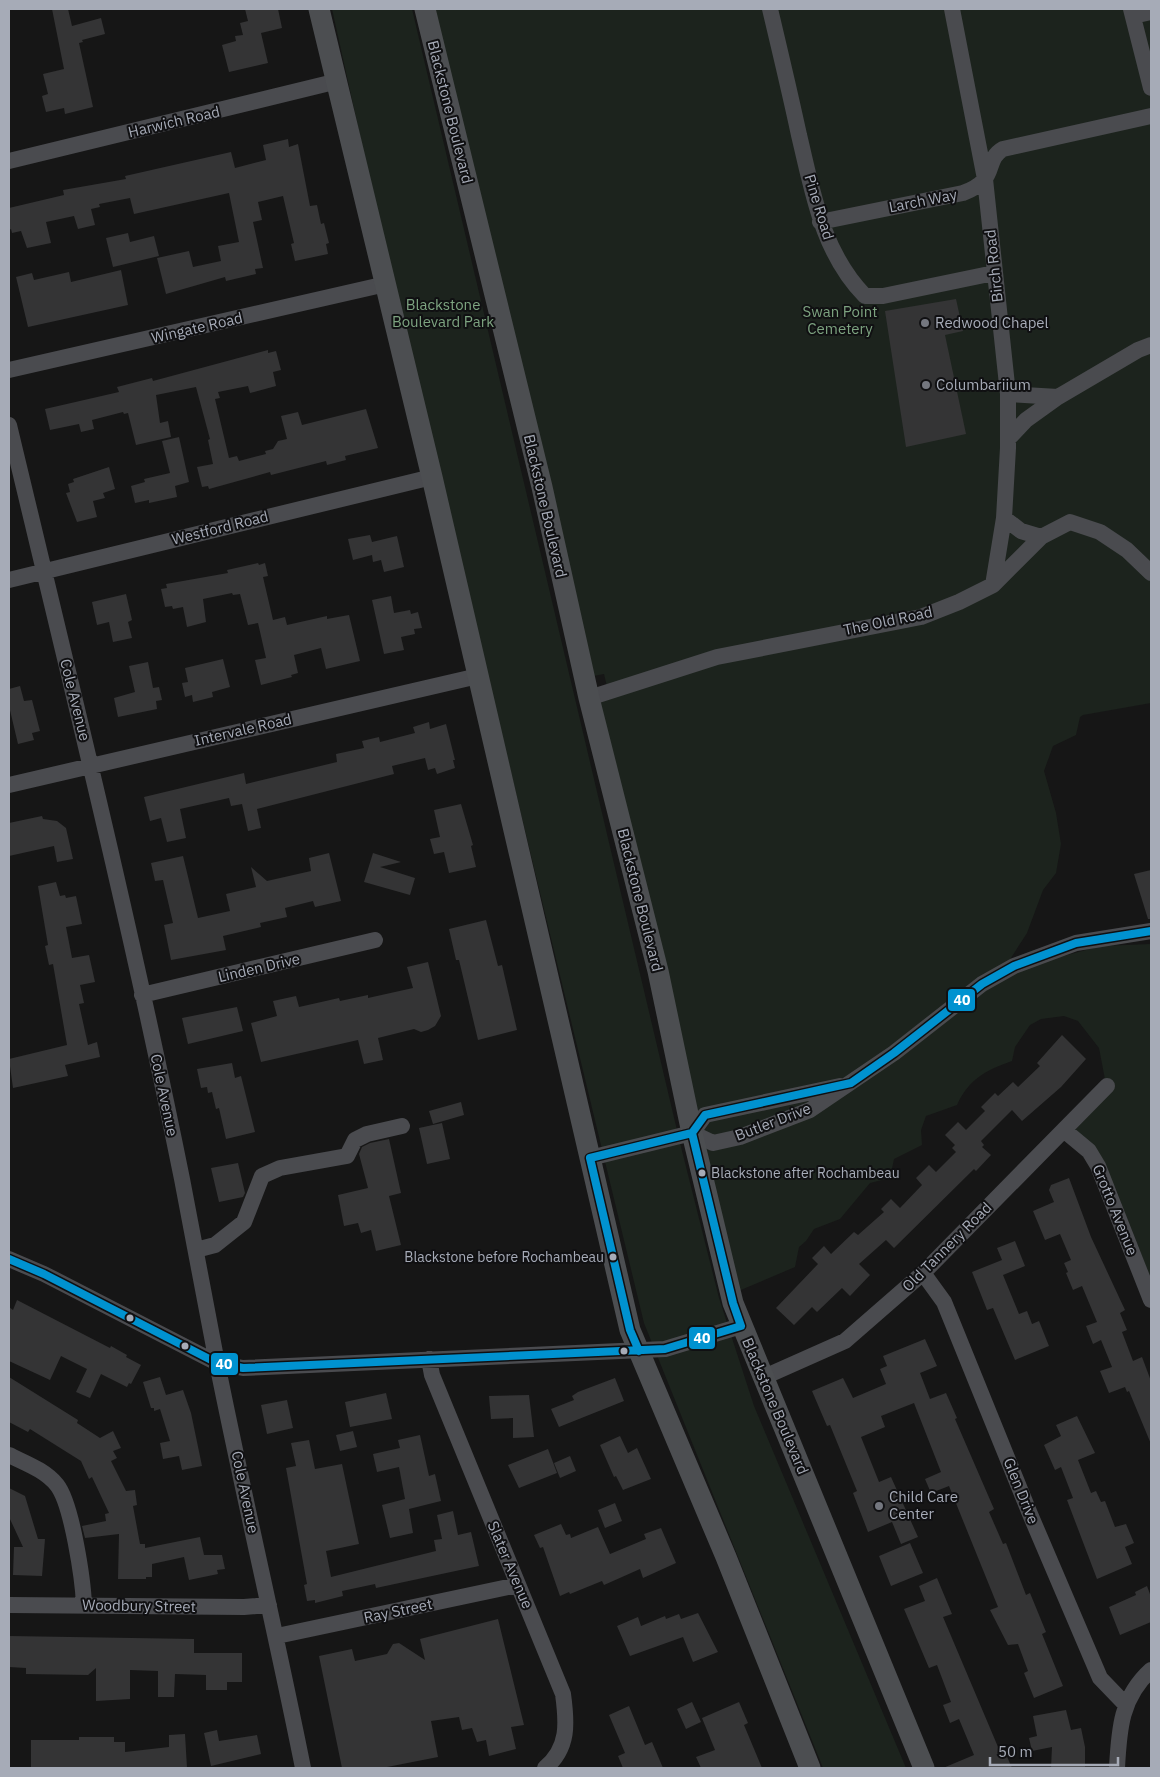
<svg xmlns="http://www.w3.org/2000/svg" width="1160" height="1777" viewBox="0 0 1160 1777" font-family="'IBM Plex Sans',sans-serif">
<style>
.green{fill:#1c231d}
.building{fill:#343435}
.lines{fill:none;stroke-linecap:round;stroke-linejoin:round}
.minor{stroke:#4a4b4f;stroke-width:16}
.major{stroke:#4c4e51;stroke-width:21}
.bus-1-casing{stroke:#101012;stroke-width:11}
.bus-1{stroke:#0092d0;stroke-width:8}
.poi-dot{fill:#74777f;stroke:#101012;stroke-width:2}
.bus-dot{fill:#a6abb7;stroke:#101012;stroke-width:2}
.labels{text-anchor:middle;stroke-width:4;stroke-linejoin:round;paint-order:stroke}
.bus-label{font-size:14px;fill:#a6abb7;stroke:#101012;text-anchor:start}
.street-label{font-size:15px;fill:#a6abb7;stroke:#101012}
.park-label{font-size:15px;fill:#7da380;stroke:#101012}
.poi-label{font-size:15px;fill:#a6abb7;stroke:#101012;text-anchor:start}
.line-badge{stroke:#101012;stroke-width:2}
.badge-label{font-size:14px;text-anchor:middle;font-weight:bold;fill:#fff}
</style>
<rect width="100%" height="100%" fill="#161616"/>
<path class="green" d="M332,9H412L680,1143L719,1298L754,1406L906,1768H823L644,1323L392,280Z
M431,9H1151V703L1083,715L1080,717L1076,735L1053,746L1044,771L1056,813L1061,844L1056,873L1043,890L1027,933L998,978L1060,957L1101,946L1151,944V1279L1115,1187L1097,1157L1072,1133L1108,1095L1099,1048L1078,1021L1064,1016L1041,1019L1030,1025L1015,1047L1012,1061C986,1070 969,1079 957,1105L926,1116L921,1130L922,1145L894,1159L890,1178L870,1183L840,1219L814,1229L806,1241L799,1247L795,1267L736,1292L594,703L610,699L604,674L588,677Z"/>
<path class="building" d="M52,9H68L72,26L101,18L105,34L82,40L83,42L79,43L93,107L65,114L64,108L46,112L42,96L48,94L43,74L64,69Z
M245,9H278L282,28L261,33L268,63L229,72L222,45L236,41L235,36L243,35L240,23L248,21Z
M288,139L289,147L298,144L310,206L317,205L321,224L324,223L329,243L326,244L328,254L295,261L291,244L294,243L283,196L258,202L262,220L253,222L263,268L255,269L256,274L226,281L225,277L166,294L157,258L189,251L193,267L221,261L218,246L239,242L229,193L134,214L130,198L99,204L100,207L91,209L95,225L78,229L74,216L46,222L51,243L27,248L21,231L12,233L11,229L9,230V208L64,195L63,190L126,179L125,176L231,152L235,168L266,160L263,145Z
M128,233L130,242L154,236L159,256L113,267L106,238Z
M121,270L128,305L28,327L16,277L32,273L34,280L69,272L71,282Z
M956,299L963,331L945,335L966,434L906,447L885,311Z
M268,350V353L276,351L281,370L273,372L276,386L250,393L248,386L218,392L220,398L215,399L229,458L237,456L239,461L266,454L265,451L273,449L278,441L287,439L281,416L298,412L302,425L366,409L378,448L345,456L346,460L327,465L326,461L271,475L270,472L209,489L208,486L202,487L197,467L213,464L208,440L210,439L196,387L156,395L160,423L168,421L171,437L136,445L128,413L124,414L123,412L92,420L94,429L81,432L79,424L50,430L45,409L119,392L117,387L152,378L153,381Z
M179,437L189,482L175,486L177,497L149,503V500L135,503L131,486L145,482L144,479L170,473L162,441Z
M109,467L115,489L103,493L105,498L93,501L97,517L77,522L66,493L70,492L68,484L74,482L73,479Z
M370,535L372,542L397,536L404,567L384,572L381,560L373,562L372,555L353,560L348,539Z
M258,563L259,565L265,563L268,576L263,577L273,620L285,617L287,625L327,616V619L349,615L360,661L326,669L321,648L294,655L298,673L291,675L292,677L261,685L255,660L266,658L258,623L248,625L240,594L233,595L232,593L203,599L206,622L187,627L183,607L173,609L172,606L165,607L161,589L167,588L166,584L228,573L227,570Z
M126,594L132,620L128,622L132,638L113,642L109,622L97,625L92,602Z
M391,596L394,613L410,610L411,614L418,612L422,628L414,629L415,634L401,637L404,650L384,654L372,600Z
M223,659L230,687L212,692L213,697L193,702L192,695L185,697L182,683L188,682L185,668Z
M148,662L153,688L159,687L162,700L156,701L157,709L118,717L114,698L135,692L129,666Z
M20,686L24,701L32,700L40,731L32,733L34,740L18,744L9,706V689Z
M429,722L430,729L446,724L455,760H453L455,768L437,774L435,768L428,770L425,758L392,766L394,774L257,809L261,828L248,831L242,804L231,806L229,798L180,809L186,838L167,842L161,818L150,821L144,797L244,773L246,784L337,762L336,754L364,748L362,741L379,737L380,742L415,733L413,727Z
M461,804L473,845L471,846L476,867L449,873L444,852L434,854L430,839L440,837L434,810Z
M42,816L43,819L57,821L66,828L73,859L57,862L54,846L9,856V823Z
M329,853L341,901L315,907L313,901L285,908L287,917L260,923L261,927L223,936L226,950L171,960L164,925L173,923L163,880L155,881L151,863L183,856L198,918L230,911L226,894L256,887L251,867L267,881L311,871L309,858Z
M373,853L401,862L380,867L415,878L410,895L364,882Z
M1151,870V919H1148L1134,874Z
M56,882L60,896L65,895L66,898L76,896L82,924L66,927L72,958L89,955L95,982L80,985L84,1003L79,1004L88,1045L97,1042L100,1057L65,1065L68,1076L13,1088L9,1059L67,1045L53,964L49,965L45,946L48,945L38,886Z
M486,920L498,966L502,965L517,1030L478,1040L459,960H456L449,929Z
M428,962L441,1016L435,1026L428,1030L421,1032L414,1029L378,1038L383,1060L364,1064L358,1040L261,1062L251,1023L277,1016L273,1001L296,996L299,1007L339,998L340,1001L368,995V998L413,988L407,967Z
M237,1007L243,1031L188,1044L182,1018Z
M1062,1035L1086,1059L1061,1087L1022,1121L1012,1110L981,1141L984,1145L982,1147L991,1155L976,1171L974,1169L894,1248L886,1240L859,1264L870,1275L850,1296L842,1288L817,1312L812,1307L794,1325L776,1308L818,1264L812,1258L824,1246L831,1254L854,1232L858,1235L884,1212L881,1209L891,1199L900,1208L922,1185L916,1178L929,1165L936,1172L956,1152L952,1148L955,1145L945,1135L958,1122L966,1130L985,1111L981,1107L995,1093L998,1096L1013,1082L1018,1087L1040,1066L1037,1063Z
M232,1063L235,1078L241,1076L255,1132L226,1139L219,1108L216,1109L212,1092L208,1093L207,1087L201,1088L197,1069Z
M461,1102L464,1115L433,1124L429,1111Z
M442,1123L450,1159L427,1164L419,1128Z
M389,1139L401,1193L389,1196L401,1245L376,1251L371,1230L361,1233L358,1223L344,1226L338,1195L368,1188L359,1154L362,1147L370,1143Z
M238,1163L245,1193L243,1197L219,1202L211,1168Z
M1069,1178L1091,1237L1125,1310L1120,1313L1127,1330L1122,1332L1133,1361L1142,1357L1151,1381V1444L1129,1391L1127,1392L1125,1387L1109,1393L1100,1371L1112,1367L1101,1340L1093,1344L1086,1326L1097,1322L1082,1286L1073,1290L1066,1273L1068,1272L1064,1263L1071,1260L1060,1234L1045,1240L1033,1211L1054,1202L1049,1190L1051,1185Z
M1015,1241L1025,1266L1003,1275L1019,1314L1027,1311L1032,1324L1039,1321L1049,1346L1015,1360L993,1308L987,1310L972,1272L1002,1260L997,1248Z
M17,1300L110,1348L111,1346L127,1355L126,1357L141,1365L131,1384L129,1383L127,1387L101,1374L90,1398L76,1392L87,1369L61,1356L50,1380L9,1361V1307L13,1310Z
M925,1339L937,1366L920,1373L930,1399L946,1393L957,1418L955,1419L994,1509L989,1512L1003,1544L1006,1543L1026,1595L1030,1593L1046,1632L1042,1634L1063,1686L1034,1698L1024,1673L1028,1671L1018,1644L1008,1645L990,1610L998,1607L949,1486L931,1493L925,1479L941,1472L914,1403L881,1416L885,1427L861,1437L879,1482L891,1477L918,1537L901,1544L892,1522L868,1532L853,1493L857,1491L830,1425L827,1426L812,1391L843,1378L853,1398L886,1384L880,1369L887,1366L883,1356Z
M9,1377L78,1420L77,1423L100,1438L113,1431L121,1448L113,1451L117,1458L111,1461L126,1491L135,1490L137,1505L133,1506L140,1544H145V1548L200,1537L204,1555H222L225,1569L217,1570L218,1574L189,1580L184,1557L152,1564V1577H146V1579H118L119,1534L85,1538L82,1526L106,1521L105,1514L109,1513L92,1477L89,1479L81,1461L30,1429L28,1432L9,1422Z
M160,1377L166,1395L183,1390L191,1413L202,1466L182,1470L179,1456L163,1459L160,1443L170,1441L160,1409L154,1411V1408H151L143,1382Z
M615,1378L624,1401L559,1427L551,1409L574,1400L572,1396L578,1392Z
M386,1393L392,1419L350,1427L345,1402Z
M529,1395L534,1437L513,1438V1418L491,1419L489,1396Z
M287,1400L293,1428L267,1434L261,1405Z
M1077,1416L1095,1453L1078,1460L1091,1493L1096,1491L1101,1502L1105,1501L1115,1527L1126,1524L1134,1543L1125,1547L1132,1564L1097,1579L1067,1500L1073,1498L1061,1467L1055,1470L1044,1445L1061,1436L1056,1425Z
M353,1431L357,1447L340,1451L336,1435Z
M420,1435L429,1476L435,1474L441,1501L409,1509L413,1533L390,1538L382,1505L405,1499L399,1467L377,1472L373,1454L400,1448L398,1440Z
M620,1436L628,1453L637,1448L651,1479L623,1490L616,1476L614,1477L600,1445Z
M309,1440L315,1469L342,1464L359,1544L326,1551L331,1577L436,1551L434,1540L442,1539L437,1515L453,1511L458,1535L471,1532L479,1566L376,1588L375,1584L342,1591L343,1596L315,1603V1600L307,1601L304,1585L307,1584L286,1468L296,1466L291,1443Z
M548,1449L557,1473L519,1488L508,1465Z
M570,1456L576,1471L560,1478L554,1463Z
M9,1488L25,1496L38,1539H45L42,1576L13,1575L14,1547H23L9,1517Z
M615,1503L622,1521L605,1528L598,1510Z
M561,1524L566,1535L570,1534L571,1538L598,1527L610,1554L646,1539L644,1534L661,1528L676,1563L643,1578L640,1569L604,1585L602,1581L570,1594L569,1592L560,1596L543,1547L540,1548L534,1535Z
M910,1543L923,1573L891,1586L879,1556Z
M937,1578L952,1614L943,1617L1001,1754L1005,1752L1012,1768H943L974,1755L959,1719L950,1723L943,1705L951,1702L937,1665L929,1668L904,1609L925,1601L919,1586Z
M1147,1586L1151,1597V1622L1120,1635L1109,1607L1136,1595L1135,1592Z
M698,1613L718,1652L693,1662L683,1637L630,1656L617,1626L638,1617L641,1626L665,1616L666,1619L679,1614L681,1619Z
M498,1619L524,1725L511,1727L516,1749L489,1756L486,1740L477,1742L472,1728L462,1730L459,1717L431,1721L438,1757L382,1768H342L319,1656L352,1649L355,1661L387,1654L393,1644L399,1643L425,1660L420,1639Z
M9,1636L194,1639V1653H242V1682H227V1690H206V1675L175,1674L174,1697H158V1671L130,1670V1699L96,1701V1668L88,1675L26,1674V1668L9,1667Z
M692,1702L701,1722L686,1729L677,1709Z
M739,1702L748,1723L744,1725L762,1768H701L696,1757L715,1750L702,1718Z
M629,1706L645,1745L652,1742L663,1768H623L618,1756L625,1753L609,1715Z
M1066,1710L1071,1730L1081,1728L1085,1747V1768H1051L1052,1747L1032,1751L1029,1738L1037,1736L1033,1716Z
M217,1730L219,1741L257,1735L261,1754L211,1766L204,1733Z
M185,1734L187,1768H31V1740H79V1737H114V1742H125V1752L169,1747V1735Z"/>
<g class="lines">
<path class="minor" d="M770,9C780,51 790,93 799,135C813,193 822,252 865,296H883L994,273
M952,9L985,179L1008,394V448L1004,518L993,585
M1131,9L1151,88
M1133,16L1151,12
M9,161L338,81
M820,222L963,193C971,190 979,186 984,180C993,169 989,157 1003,149L1151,116
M9,370L386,284
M1008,394L1058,397L1138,350L1151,345
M9,425C69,676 131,926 182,1179C194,1240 205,1302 217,1363C244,1498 276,1633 303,1768
M1008,439L1026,420L1058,397
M1004,518L1021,531L1041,537
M9,580L432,477
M589,698L717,657L921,617L959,602L993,585L1041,537L1070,522L1100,532L1127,550L1151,573
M9,785L478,676
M142,995L375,940
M1065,1131L1089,1151L1098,1166L1151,1300
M692,1133L713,1143L740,1137L810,1110L894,1053L982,984L1014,966L1076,943L1151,931
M590,1158L692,1133L705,1115L840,1086
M196,1250L215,1245L244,1222L262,1176L280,1168L347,1156L355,1140L367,1134L402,1126
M9,1259L44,1274L217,1363L243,1368L665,1349L741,1326
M923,1273L944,1302L1030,1514L1100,1678L1126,1705
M429,1359L432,1375L563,1694C567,1723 569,1748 545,1768
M764,1377L845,1341L923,1273L1107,1086
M9,1455C25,1463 45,1470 57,1485C72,1504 83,1580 84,1605
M9,1605L244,1607L269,1605
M277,1636L518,1585
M1117,1768C1119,1729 1121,1697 1151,1670"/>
<path class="major" d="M319,9L432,477L630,1330L726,1557L810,1768
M425,9L542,487L589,698L658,971L692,1133L733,1303L924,1768"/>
<defs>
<path id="bus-1" d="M9,1259L44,1274L217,1363L243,1368L665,1349L741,1326L733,1303L692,1133
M639,1351L630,1330L590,1158L692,1133L705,1115L851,1083L894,1053L982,984L1014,966L1076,943L1151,931"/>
</defs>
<use href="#bus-1" class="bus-1-casing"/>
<use href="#bus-1" class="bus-1"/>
</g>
<g class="poi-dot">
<circle cx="925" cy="323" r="5"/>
<circle cx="926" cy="385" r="5"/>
<circle cx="879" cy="1506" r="5"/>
</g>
<g class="bus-dot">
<circle cx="702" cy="1173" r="4.5"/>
<circle cx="613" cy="1257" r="4.5"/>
<circle cx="130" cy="1318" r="4.5"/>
<circle cx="185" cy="1346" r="4.5"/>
<circle cx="624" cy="1351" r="4.5"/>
</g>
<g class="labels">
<g class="bus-label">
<text x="711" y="1178">Blackstone after Rochambeau</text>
<text x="604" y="1262" text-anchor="end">Blackstone before Rochambeau</text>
</g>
<g class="street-label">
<text transform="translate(450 112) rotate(76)" y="5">Blackstone Boulevard</text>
<text transform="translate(174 122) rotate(-13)" y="5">Harwich Road</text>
<text transform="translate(923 201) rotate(-11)" y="5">Larch Way</text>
<text transform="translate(819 207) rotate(73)" y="5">Pine Road</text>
<text transform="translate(994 266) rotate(-96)" y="5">Birch Road</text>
<text transform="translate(197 328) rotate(-13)" y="5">Wingate Road</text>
<text transform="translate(545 506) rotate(77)" y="5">Blackstone Boulevard</text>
<text transform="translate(220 528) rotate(-14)" y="5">Westford Road</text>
<text transform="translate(888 621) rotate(-12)" y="5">The Old Road</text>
<text transform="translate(75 700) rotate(76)" y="5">Cole Avenue</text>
<text transform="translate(243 730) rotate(-13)" y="5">Intervale Road</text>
<text transform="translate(640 900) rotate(76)" y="5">Blackstone Boulevard</text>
<text transform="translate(259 968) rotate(-13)" y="5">Linden Drive</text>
<text transform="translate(164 1095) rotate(78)" y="5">Cole Avenue</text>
<text transform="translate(773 1122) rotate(-21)" y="5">Butler Drive</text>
<text transform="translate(1115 1210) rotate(68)" y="5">Grotto Avenue</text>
<text transform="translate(947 1247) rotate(-45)" y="5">Old Tannery Road</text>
<text transform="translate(775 1406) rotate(67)" y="5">Blackstone Boulevard</text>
<text transform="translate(1021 1491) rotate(68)" y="5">Glen Drive</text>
<text transform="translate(245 1492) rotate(78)" y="5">Cole Avenue</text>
<text transform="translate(510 1565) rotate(67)" y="5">Slater Avenue</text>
<text transform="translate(139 1606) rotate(1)" y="5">Woodbury Street</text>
<text transform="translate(398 1611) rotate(-12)" y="5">Ray Street</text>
</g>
<g class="park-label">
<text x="443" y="310">Blackstone<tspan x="443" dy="17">Boulevard Park</tspan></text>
<text x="840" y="317">Swan Point<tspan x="840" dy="17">Cemetery</tspan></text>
</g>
<g class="poi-label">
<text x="935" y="328">Redwood Chapel</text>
<text x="936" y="390">Columbariium</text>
<text x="889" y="1502">Child Care<tspan x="889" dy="17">Center</tspan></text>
</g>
</g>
<g class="line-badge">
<rect x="947" y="988" width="29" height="24" rx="5" fill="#0092d0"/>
<rect x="688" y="1326" width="28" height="24" rx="5" fill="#0092d0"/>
<rect x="210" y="1352" width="29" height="24" rx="5" fill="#0092d0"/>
</g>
<g class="badge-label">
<text x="962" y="1005">40</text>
<text x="702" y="1343">40</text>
<text x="224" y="1369">40</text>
</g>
<rect width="1160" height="1777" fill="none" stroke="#a6abb7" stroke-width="20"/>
<path d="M990 1757v8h128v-8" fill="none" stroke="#a6abb7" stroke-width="2.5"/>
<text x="998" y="1757" font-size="15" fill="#a6abb7" stroke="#101012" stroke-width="4" paint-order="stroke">50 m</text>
</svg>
